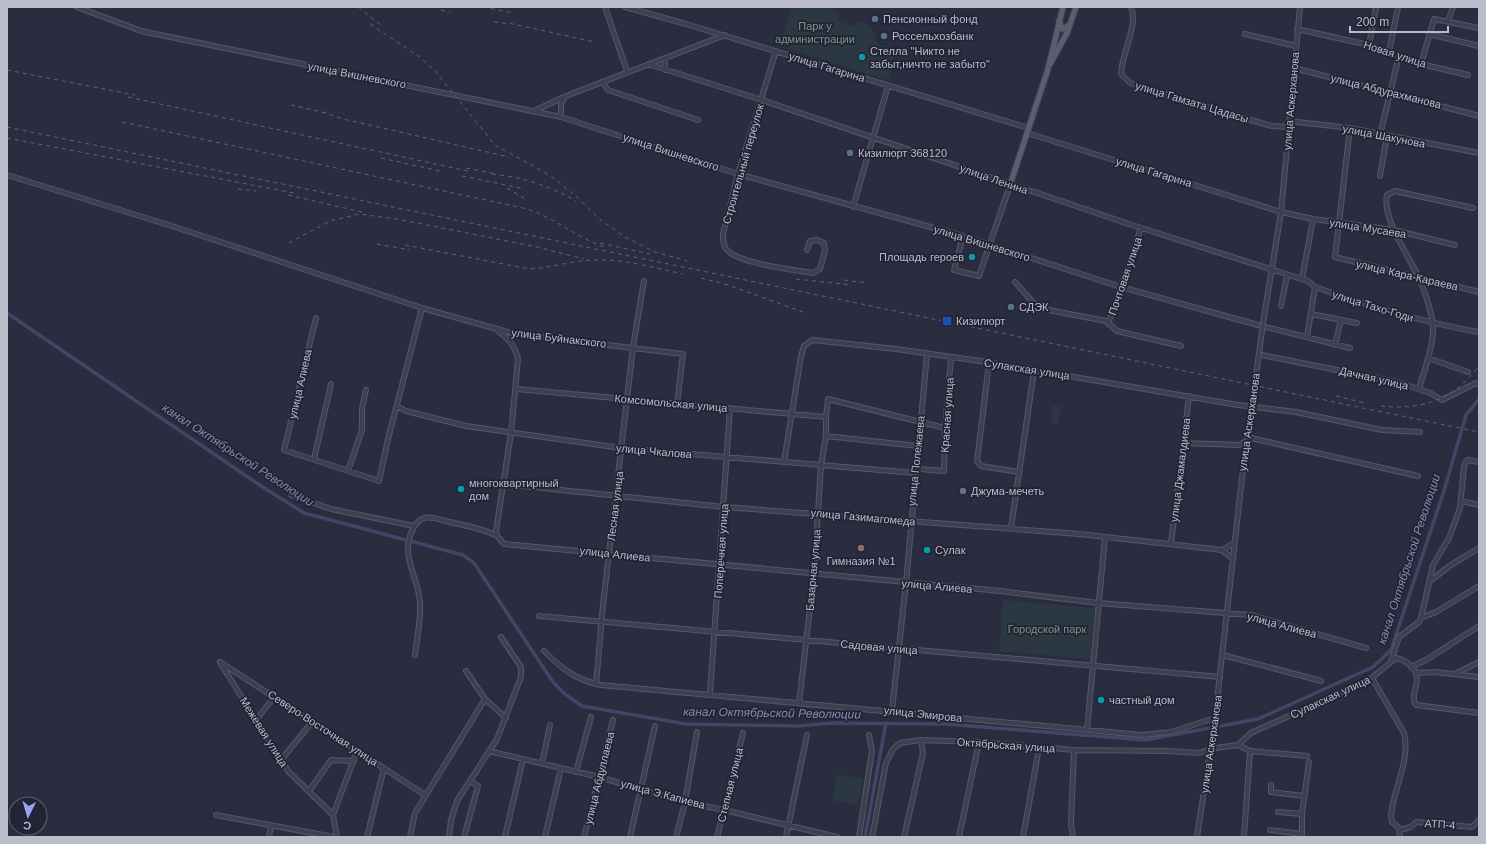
<svg xmlns="http://www.w3.org/2000/svg" width="1486" height="844" viewBox="0 0 1486 844" font-family="Arial,sans-serif">
<style>
.green{fill:#2c3841}
.lines{fill:none;stroke-linecap:round;stroke-linejoin:round}
.canal{stroke:#414667;stroke-width:3.5}
.minor-casing{stroke:#555767;stroke-width:6}
.major-casing{stroke:#444656;stroke-width:7}
.minor{stroke:#3d4050;stroke-width:4}
.major{stroke:#5c5e6f;stroke-width:5}
.rail{stroke:#606376;stroke-width:1;stroke-dasharray:4 4;stroke-linecap:butt}
.minor-bridge-casing{stroke:#555767;stroke-width:6;stroke-linecap:butt}
.minor-bridge{stroke:#3d4050;stroke-width:4}
.service-dot{fill:#5c6f8a;stroke:#222435;stroke-width:1.5}
.culture-dot{fill:#0f9aa8;stroke:#222435;stroke-width:1.5}
.transit-dot{fill:#1a4fb4;stroke:#222435;stroke-width:1.5}
.worship-dot{fill:#6b7280;stroke:#222435;stroke-width:1.5}
.education-dot{fill:#8d6e63;stroke:#222435;stroke-width:1.5}
.labels{text-anchor:middle;stroke-width:3.5;stroke-linejoin:round;paint-order:stroke}
.poi-label{font-size:11px;fill:#babcca;stroke:#222435;text-anchor:start}
.park-label{font-size:11px;fill:#749887;stroke:#222435}
.street-label{font-size:11px;fill:#babcca;stroke:#222435}
.water-label{font-size:12px;font-style:italic;fill:#858aae;stroke:#222435}
</style>
<rect width="100%" height="100%" fill="#2a2c40"/>
<path class="green" d="M791,7H836L834,12L840,14L838,21L855,27L857,20L871,26L877,44L895,49L889,78L886,80L780,46Z
M1051,405L1061,407L1058,424L1051,423L1053,412L1050,411Z
M1003,600L1094,608L1090,659L999,651Z
M837,774L863,779L857,806L832,800Z"/>
<g class="lines">
<path class="canal" d="M7,313L261,486L304,513L463,555L474,563L553,682L566,695L582,706L686,724L799,726L831,723L946,724L1145,740L1258,719L1373,667L1391,650L1444,491L1466,415L1479,399
M865,837L886,723"/>
<defs>
<path id="minor" d="M77,7L141,31L561,117L738,174L963,236L1121,287L1258,325L1350,348
M605,7L627,71
M625,7L686,24L1028,128
M1131,7C1139,24 1121,55 1121,74L1130,83L1247,119L1272,126L1289,127
M1448,21L1453,7
M1297,29L1369,45L1421,64L1468,75
M1245,34L1296,46
M1429,34L1479,46
M1369,45L1376,7
M776,51L738,174L723,234C723,240 723,247 728,251C743,264 793,270 813,273L820,269L825,251L824,243L817,240L810,241L807,250
M1389,52L1398,7
M648,64L762,100L1132,225L1308,281L1315,287C1369,306 1422,322 1478,332
M1421,64L1434,19L1479,28
M1294,68L1479,116
M665,70V58
M602,82L608,90L698,120
M534,111L566,96L725,35
M561,117V103L565,97
M1289,121L1350,128L1479,153
M1350,128L1335,257L1479,292
M1027,133L1281,212L1313,219L1394,230L1455,245
M1380,135L1399,55
M7,175L172,226L422,308L515,334L683,354L677,404
M1380,176L1387,136
M853,207L888,86
M963,236L954,270L979,276L1010,185
M1302,279L1313,219
M1015,282L1038,308L1106,321L1117,331L1181,346
M1281,306L1287,275
M1311,314L1357,323
M1264,317L1281,212L1300,7
M316,318L284,450L379,481L388,439L422,308
M1108,324L1141,228
M496,329C507,338 515,344 518,359L511,433L496,531L497,536L504,544L1000,591L1098,603L1251,615L1366,648
M1307,337L1315,287
M1335,345L1341,320
M1262,355L1401,383L1430,393L1442,400L1476,383L1479,385
M1428,358L1468,372
M989,363L977,461L981,466L1019,472
M516,389L826,417
M1419,389C1424,371 1434,345 1433,326C1432,313 1424,288 1418,276C1408,255 1382,218 1387,195L1395,191L1473,208
M397,406L406,411L466,426L621,448L915,473L919,469L944,471L945,428L951,358
M1184,443L1239,445L1251,438L1418,476
M918,446L826,436V417L828,399L945,428
M314,459L331,384
M784,462L801,356L804,346L812,340L896,349L987,362L1238,405L1296,412L1382,430L1420,432
M348,471L362,430V408L366,390
M504,484L724,507L1079,534L1222,550L1233,559
M291,495L331,509L414,526
M1461,501L1479,505
M1011,528L1034,371
M1171,543L1189,396
M1222,550L1234,543
M1430,581L1451,565L1479,548
M539,616L1220,677
M1421,618L1436,612L1479,586
M544,651C562,669 576,680 601,685L1142,735L1171,732L1215,718
M415,655C417,638 421,620 420,603C419,578 400,557 412,531C421,511 432,518 450,522C466,526 483,528 497,536
M1223,655L1321,681
M1391,661L1399,637L1419,622L1421,618L1433,565L1449,538L1460,508L1464,466L1467,460L1479,462
M220,662L425,795
M221,664L288,771L333,815L337,837
M1411,667L1426,660L1479,626
M466,671L485,699L506,718
M1416,673L1435,672L1479,677
M1455,674L1479,662
M1372,678L1404,733C1411,760 1393,789 1391,816L1392,822L1399,828L1400,837
M596,684L603,605L633,347L644,281
M710,694L730,408
M799,703L814,574L821,465L826,436
M892,710L906,583L927,354
M257,719L274,697
M1087,730L1105,537
M1238,745L1251,733L1369,680L1396,658C1402,659 1405,661 1410,665C1426,680 1408,694 1416,705L1479,713
M489,751L599,777L685,802L724,810L837,837
M281,760L312,722
M542,763L550,725
M576,772L591,717
M1271,785V792L1304,796
M309,791L331,760L354,761
M1278,812L1302,814
M216,815L334,837
M333,815L357,751
M1270,830L1302,834
M1400,830L1411,827L1416,822L1472,827L1479,820
M269,837L271,826
M367,837L384,768
M410,837L415,813L485,699
M449,837L451,820L457,801L497,739L521,677V667L501,637
M464,837L478,786L470,781
M505,837L523,759
M545,837L561,768
M584,837L613,720
M630,837L655,726
M676,837L685,802L697,732
M717,837L743,733
M786,837L807,735
M859,837L872,751L869,735
M872,837L886,763L893,749L900,743L921,740L979,742L1074,750L1167,751L1199,753L1216,748L1238,745L1250,751L1307,756
M904,837L923,753L921,740
M959,837L979,742
M1023,837L1039,748
M1073,837L1071,824L1074,750
M1197,837L1215,718L1243,469
M1244,837L1250,751
M1302,837V814L1309,762"/>
<path id="major" d="M1059,21L1062,29L1070,25
M1050,64L1067,33L1076,7
M1010,185L1048,69L1063,7"/>
</defs>
<use href="#minor" class="minor-casing"/>
<use href="#major" class="major-casing"/>
<use href="#minor" class="minor"/>
<use href="#major" class="major"/>
<path class="rail" d="M358,7L381,25
M483,7L513,13
M441,10L450,12
M494,22L513,24L595,42
M370,24L421,58L436,72L495,145L551,176L577,197L602,221L625,237L655,252L687,261
M7,70L135,95
M128,97L472,172
M291,105L327,113
M322,112L343,119L509,157
M122,122L523,208C553,216 575,237 604,247
M7,127L1479,432
M7,138L294,193
M381,158L440,171
M466,168L496,174
M492,174C522,177 550,186 576,201
M462,176L525,189
M507,188L527,200
M238,189L256,191
M288,195L362,212
M289,243L330,221L359,214L397,219L537,247L584,259
M600,243L650,254
M377,244L410,250
M405,245L529,269C550,268 571,261 592,260C622,258 654,268 683,274
M701,278L728,285L803,312
M796,279L852,285
M844,280L868,283
M1336,396L1365,403
M1381,406C1419,411 1457,399 1479,365"/>
<defs>
<path id="minor-bridge" d="M1243,469L1264,317"/>
</defs>
<use href="#minor-bridge" class="minor-bridge-casing"/>
<use href="#minor-bridge" class="minor-bridge"/>
</g>
<g class="service-dot">
<circle cx="875" cy="19" r="4"/>
<circle cx="884" cy="36" r="4"/>
<circle cx="850" cy="153" r="4"/>
<circle cx="1011" cy="307" r="4"/>
</g>
<g class="culture-dot">
<circle cx="862" cy="57" r="4"/>
<circle cx="972" cy="257" r="4"/>
<circle cx="461" cy="489" r="4"/>
<circle cx="927" cy="550" r="4"/>
<circle cx="1101" cy="700" r="4"/>
</g>
<rect class="transit-dot" x="942" y="316" width="10" height="10" rx="2"/>
<circle class="worship-dot" cx="963" cy="491" r="4"/>
<circle class="education-dot" cx="861" cy="548" r="4"/>
<g class="labels">
<g class="poi-label">
<text x="883" y="23">Пенсионный фонд</text>
<text x="892" y="40">Россельхозбанк</text>
<text x="870" y="55">Стелла "Никто не<tspan x="870" dy="13">забыт,ничто не забыто"</tspan></text>
<text x="858" y="157">Кизилюрт 368120</text>
<text x="964" y="261" text-anchor="end">Площадь героев</text>
<text x="1019" y="311">СДЭК</text>
<text x="956" y="325">Кизилюрт</text>
<text x="469" y="487">многоквартирный<tspan x="469" dy="13">дом</tspan></text>
<text x="971" y="495">Джума-мечеть</text>
<text x="935" y="554">Сулак</text>
<text x="861" y="565" text-anchor="middle">Гимназия №1</text>
<text x="1109" y="704">частный дом</text>
</g>
<g class="park-label">
<text x="815" y="30">Парк у<tspan x="815" dy="13">администрации</tspan></text>
<text x="1047" y="633">Городской парк</text>
</g>
<g class="street-label">
<text transform="translate(1395 54) rotate(18)" y="4">Новая улица</text>
<text transform="translate(827 67) rotate(17)" y="4">улица Гагарина</text>
<text transform="translate(357 75) rotate(11)" y="4">улица Вишневского</text>
<text transform="translate(1386 91) rotate(14)" y="4">улица Абдурахманова</text>
<text transform="translate(1291 101) rotate(-85)" y="4">улица Аскерханова</text>
<text transform="translate(1192 102) rotate(17)" y="4">улица Гамзата Цадасы</text>
<text transform="translate(1384 136) rotate(11)" y="4">улица Шакунова</text>
<text transform="translate(671 152) rotate(18)" y="4">улица Вишневского</text>
<text transform="translate(743 164) rotate(-74)" y="4">Строительный переулок</text>
<text transform="translate(1154 172) rotate(17)" y="4">улица Гагарина</text>
<text transform="translate(994 179) rotate(19)" y="4">улица Ленина</text>
<text transform="translate(1368 228) rotate(9)" y="4">улица Мусаева</text>
<text transform="translate(982 243) rotate(17)" y="4">улица Вишневского</text>
<text transform="translate(1407 275) rotate(13)" y="4">улица Кара-Караева</text>
<text transform="translate(1125 276) rotate(-71)" y="4">Почтовая улица</text>
<text transform="translate(1373 306) rotate(17)" y="4">улица Тахо-Годи</text>
<text transform="translate(559 338) rotate(7)" y="4">улица Буйнакского</text>
<text transform="translate(1027 369) rotate(9)" y="4">Сулакская улица</text>
<text transform="translate(1374 378) rotate(13)" y="4">Дачная улица</text>
<text transform="translate(300 384) rotate(-77)" y="4">улица Алиева</text>
<text transform="translate(671 403) rotate(5)" y="4">Комсомольская улица</text>
<text transform="translate(947 415) rotate(-86)" y="4">Красная улица</text>
<text transform="translate(1249 422) rotate(-82)" y="4">улица Аскерханова</text>
<text transform="translate(654 451) rotate(5)" y="4">улица Чкалова</text>
<text transform="translate(916 461) rotate(-84)" y="4">улица Полежаева</text>
<text transform="translate(1180 470) rotate(-83)" y="4">улица Джамалдиева</text>
<text transform="translate(615 506) rotate(-83)" y="4">Лесная улица</text>
<text transform="translate(863 517) rotate(5)" y="4">улица Газимагомеда</text>
<text transform="translate(721 551) rotate(-86)" y="4">Поперечная улица</text>
<text transform="translate(615 554) rotate(6)" y="4">улица Алиева</text>
<text transform="translate(813 570) rotate(-85)" y="4">Базарная улица</text>
<text transform="translate(937 586) rotate(5)" y="4">улица Алиева</text>
<text transform="translate(1282 625) rotate(15)" y="4">улица Алиева</text>
<text transform="translate(879 647) rotate(5)" y="4">Садовая улица</text>
<text transform="translate(1330 697) rotate(-25)" y="4">Сулакская улица</text>
<text transform="translate(923 714) rotate(6)" y="4">улица Эмирова</text>
<text transform="translate(323 728) rotate(33)" y="4">Северо-Восточная улица</text>
<text transform="translate(264 732) rotate(58)" y="4">Межевая улица</text>
<text transform="translate(1211 744) rotate(-82)" y="4">улица Аскерханова</text>
<text transform="translate(1006 745) rotate(4)" y="4">Октябрьская улица</text>
<text transform="translate(599 778) rotate(-76)" y="4">улица Абдуллаева</text>
<text transform="translate(730 785) rotate(-76)" y="4">Степная улица</text>
<text transform="translate(663 794) rotate(15)" y="4">улица Э.Капиева</text>
<text transform="translate(1440 824) rotate(4)" y="4">АТП-4</text>
</g>
<g class="water-label">
<text transform="translate(238 455) rotate(33)" y="4">канал Октябрьской Революции</text>
<text transform="translate(1409 559) rotate(-72)" y="4">канал Октябрьской Революции</text>
<text transform="translate(772 713) rotate(1)" y="4">канал Октябрьской Революции</text>
</g>
</g>
<rect width="1486" height="844" fill="none" stroke="#babcca" stroke-width="16"/>
<g transform="translate(28 816) rotate(185)"><circle r="19" fill="#222435" stroke="#5f6171"/>
<path d="M0-3L7 15L0 10L-7 15Z" fill="#9ca3ee"/>
<text y="-6" font-size="11" font-weight="bold" text-anchor="middle" fill="#babcca">С</text>
</g>
<path d="M1350 26v6h98v-6" fill="none" stroke="#babcca" stroke-width="2"/>
<text x="1356" y="26" font-size="12" fill="#babcca" stroke="#222435" stroke-width="3" paint-order="stroke">200 m</text>
</svg>
